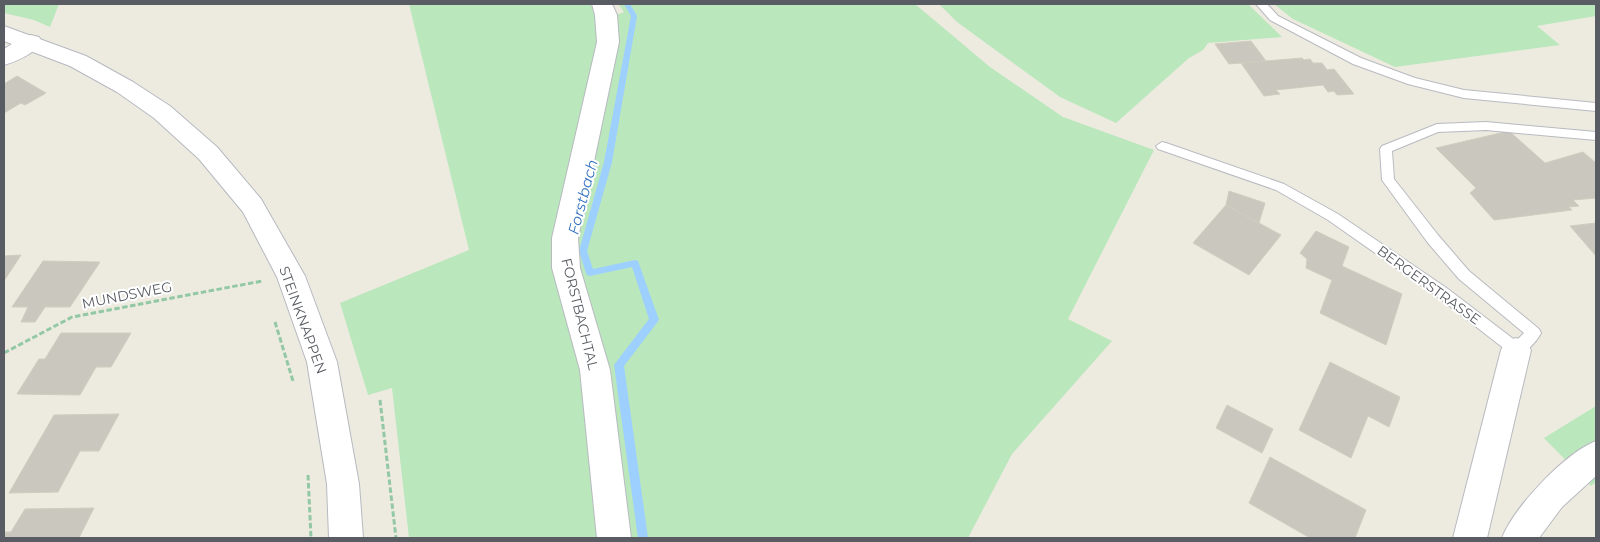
<svg xmlns="http://www.w3.org/2000/svg" width="1600" height="542" viewBox="0 0 1600 542" font-family="Montserrat,sans-serif">
<style>
.green{fill:#bae7bc}
.lines{fill:none;stroke-linecap:round;stroke-linejoin:round}
.stream{fill:#9dd0ff;fill-rule:evenodd}
.building{fill:#cac7bf;stroke:#d2ccbe}
.lane-casing{stroke:#b8bac0;stroke-width:2}
.street-casing{stroke:#b8bac0;stroke-width:2}
.secondary-casing{stroke:#b6b9c0;stroke-width:2}
.path{stroke:#93c8a4;stroke-width:3;stroke-dasharray:5.5 2.5;stroke-linecap:butt}
.lane{fill:#fff;fill-rule:evenodd}
.street{fill:#fff;fill-rule:evenodd}
.secondary{fill:#fff;fill-rule:evenodd}
.labels{text-anchor:middle;stroke-width:4;stroke-linejoin:round;paint-order:stroke}
.street-label{font-size:14px;fill:#595c62;stroke:#fff}
.water-label{font-size:15px;font-style:italic;fill:#3774c0;stroke:#fff}
</style>
<rect width="100%" height="100%" fill="#edebe0"/>
<path class="green" d="M4,4H59L50,27L34,20L4,13Z
M409,4H590L601,21L624,12L618,4H915L990,67L1063,117L1154,150L1068,319L1112,341L1012,454L968,538H409L392,388L368,395L340,303L469,250Z
M939,4H1248L1282,37L1208,43L1203,50L1189,58L1116,123L1060,97L957,22Z
M1274,4H1596V16L1537,26L1560,45L1395,67L1293,19Z
M1596,406V482L1591,486L1544,438Z"/>
<g class="lines">
<path class="stream" d="M624,4H630L637,16L612,162L587,251L593,269L635,260L638,261L659,320L624,366L648,538H638L614,365L649,319L632,267L590,276L587,275L586,273L579,251L604,162L631,16Z"/>
</g>
<path class="building" d="M1251,41L1266,61L1229,64L1215,44Z
M1302,58L1304,60L1310,59L1313,63H1322L1327,70L1334,69L1354,94L1337,95L1334,91L1328,92L1323,85L1276,90L1280,94L1264,96L1241,63Z
M17,76L46,93L25,105L21,103L4,113V84Z
M1509,131L1545,163L1583,152L1596,163V198L1573,200L1579,206L1569,207L1572,210L1494,220L1470,193L1476,188L1436,148Z
M1229,191L1265,203L1259,223L1226,205Z
M1226,205L1281,235L1249,275L1193,243Z
M1596,223V256L1570,226Z
M1316,231L1349,247L1342,266L1402,294L1386,345L1320,313L1332,280L1306,268L1307,259L1300,253Z
M21,255L4,281V256Z
M43,261L100,262L70,307H45L35,322H21L28,307H12Z
M61,333H131L111,367H96L80,395L17,394L39,359H45Z
M1330,362L1400,397L1389,427L1368,416L1351,458L1299,430Z
M1227,405L1273,429L1262,453L1216,428Z
M119,414L99,451H80L58,492L9,493L54,415Z
M1270,457L1366,510L1355,538H1310L1249,503Z
M94,508L79,538H4V532H11L25,509Z"/>
<g class="lines">
<defs>
<path id="lane" d="M1256,4H1267L1278,16L1361,58L1415,78L1464,90L1596,103V111L1464,98L1408,84L1353,64L1270,20Z
M1486,122L1596,132V140L1486,130L1438,132L1392,151L1394,179L1438,235L1469,271L1539,329L1541,333C1536,343 1522,358 1511,354L1438,297L1328,220L1276,190L1158,149L1156,146L1162,142L1166,143L1284,184L1338,214L1448,289L1516,341L1524,333L1459,279L1428,243L1382,180L1380,149L1382,146L1437,124Z"/>
<path id="street" d="M592,4H612L617,15L619,42L578,238L580,268L610,370L631,538H597L580,370L552,268V238L597,42L595,15Z
M31,35L39,37L42,42C35,53 16,62 4,65V49L23,37Z
M1516,338L1526,341L1531,350L1487,538H1453L1501,350L1506,341Z
M1596,441V476L1562,507L1539,538H1502C1514,507 1565,453 1596,441Z"/>
<path id="secondary" d="M4,26L86,56L133,82L170,106L217,147L261,199L305,276L337,362L359,484L363,538H329L327,484L307,362L277,277L243,212L199,159L154,118L117,92L70,66L4,41Z"/>
</defs>
<use href="#lane" class="lane-casing"/>
<use href="#street" class="street-casing"/>
<use href="#secondary" class="secondary-casing"/>
<path class="path" d="M275,322L293,381
M4,353L72,317L262,281
M380,400L396,538
M308,475L311,538"/>
<use href="#lane" class="lane"/>
<use href="#street" class="street"/>
<use href="#secondary" class="secondary"/>
</g>
<g class="labels">
<g class="street-label">
<text transform="translate(1429 285) rotate(36)" y="5">BERGERSTRASSE</text>
<text transform="translate(127 295) rotate(-11)" y="5">MUNDSWEG</text>
<text transform="translate(580 314) rotate(76)" y="5">FORSTBACHTAL</text>
<text transform="translate(303 320) rotate(70)" y="5">STEINKNAPPEN</text>
</g>
<g class="water-label">
<text transform="translate(583 197) rotate(-75)" y="5">Forstbach</text>
</g>
</g>
<rect width="1600" height="542" fill="none" stroke="#595c62" stroke-width="10"/>
</svg>
